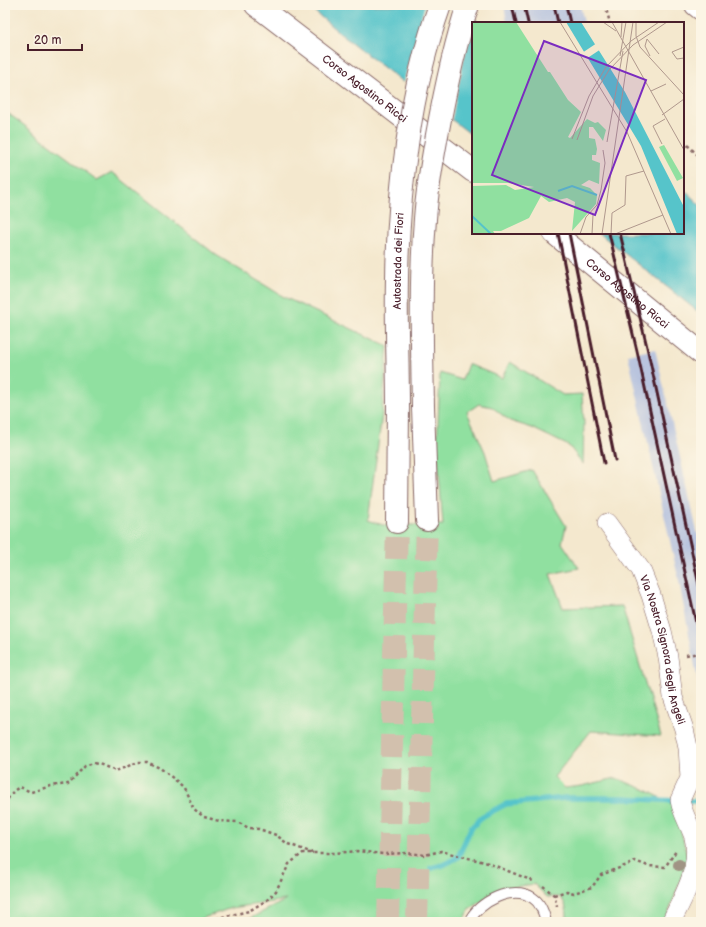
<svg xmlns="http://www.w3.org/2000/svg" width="706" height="927" viewBox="0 0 706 927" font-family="'Balsamiq Sans',sans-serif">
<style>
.industrial{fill:#b9c4de}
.green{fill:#90e0a0;stroke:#6d8066}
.water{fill:#56c4ca;stroke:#50727a}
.pier{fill:#f4e8ce}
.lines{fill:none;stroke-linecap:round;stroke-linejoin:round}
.stream{stroke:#56c4ca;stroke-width:5.5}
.highway-tunnel{stroke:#d2c0ad;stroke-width:22;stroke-dasharray:22 11;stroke-linecap:butt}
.lane-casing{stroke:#866564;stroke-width:12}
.street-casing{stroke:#866564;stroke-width:20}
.secondary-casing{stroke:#866564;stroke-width:24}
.primary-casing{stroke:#866564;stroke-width:24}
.highway-casing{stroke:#866564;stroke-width:24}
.path{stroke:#866564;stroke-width:2.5;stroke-dasharray:3 3;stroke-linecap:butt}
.lane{stroke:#fff;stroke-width:10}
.street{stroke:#fff;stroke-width:19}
.secondary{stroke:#fff;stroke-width:22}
.primary{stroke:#fff;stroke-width:22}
.highway{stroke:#fff;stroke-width:22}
.rail{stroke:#4a1f2b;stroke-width:3}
.highway-bridge-casing{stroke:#866564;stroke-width:24;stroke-linecap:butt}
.highway-bridge{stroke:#fff;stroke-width:22}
.tree{fill:#a09484}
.labels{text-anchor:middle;stroke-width:3;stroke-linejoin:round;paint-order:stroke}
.street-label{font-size:11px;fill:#4a1f2b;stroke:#fcf5e5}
.inset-river{fill:none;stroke:#56c4ca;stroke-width:2}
.inset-road{fill:none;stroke:#b0988d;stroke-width:1}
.view{fill:#7b2cbf;fill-opacity:0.15;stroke:#7b2cbf;stroke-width:2}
.inset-edge{fill:none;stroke:#4a1f2b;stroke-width:2}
</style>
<rect width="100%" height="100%" fill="#fcf5e5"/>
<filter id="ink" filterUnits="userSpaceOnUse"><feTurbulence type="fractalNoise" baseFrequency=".025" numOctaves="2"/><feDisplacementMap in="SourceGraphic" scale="8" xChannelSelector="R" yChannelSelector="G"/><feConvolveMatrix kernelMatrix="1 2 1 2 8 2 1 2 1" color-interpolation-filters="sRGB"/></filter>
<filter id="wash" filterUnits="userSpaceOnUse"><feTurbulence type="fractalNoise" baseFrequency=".012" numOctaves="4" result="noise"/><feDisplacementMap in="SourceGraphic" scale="16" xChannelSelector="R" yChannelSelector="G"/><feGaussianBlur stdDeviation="0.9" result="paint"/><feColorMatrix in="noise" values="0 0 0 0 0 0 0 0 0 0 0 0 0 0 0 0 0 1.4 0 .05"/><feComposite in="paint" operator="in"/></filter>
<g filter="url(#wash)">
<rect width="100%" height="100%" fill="#f4e8ce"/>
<path class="industrial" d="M504,5H580L584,23H507Z
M655,349L701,548V698L679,581L628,355Z"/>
<path class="green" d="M5,111L97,180L112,172L216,255L284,297L388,346L382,414L368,520L383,525H443L437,448L440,373L462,380L468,364L502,378L510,362L563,395L582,394L584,423L583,464L569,446L532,428L510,421L492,407L479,404L467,412L485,452L494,481L532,470L566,526L562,543L579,568L550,574L563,608L622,606L661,736L591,731L554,777L565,788L582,786L616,778L646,790L675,805L688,860L665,922H567C567,912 567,904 560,897H547L534,884L500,889L470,909L463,922H243L286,900L231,908L192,922H5Z"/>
<path class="water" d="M307,5H456L479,23H473V136L343,36Z
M683,189L701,206V314L599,233H683Z"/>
<path class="pier" d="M425,5H459L476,18L474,23H473V28L464,57L451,122L403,85Z"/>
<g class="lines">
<path class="stream" d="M687,801H701
M431,868L443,865L458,857L471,828L483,816L506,804L566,798H624L677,801"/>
</g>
</g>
<g filter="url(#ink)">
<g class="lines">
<path class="highway-tunnel" d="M388,922L397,522
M417,922L427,520"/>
<defs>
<path id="lane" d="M469,922C478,902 512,884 533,898C541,903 544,913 546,922"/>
<g id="street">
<path id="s1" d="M607,523L641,570L651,595L662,631L668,657L673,697L684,729L688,747L690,778L680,800C682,813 690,825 694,837C701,867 684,896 671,922"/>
</g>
<path id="secondary" d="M696,5L701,9"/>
<g id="primary">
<path id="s2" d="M256,5L473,171"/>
<path id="s3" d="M554,233L701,353"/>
</g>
<path id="highway" d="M423,407L427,520
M397,522L398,407"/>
</defs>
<use href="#lane" class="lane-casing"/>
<use href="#street" class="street-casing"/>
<use href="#secondary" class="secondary-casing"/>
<use href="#primary" class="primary-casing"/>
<use href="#highway" class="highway-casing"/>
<path class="path" d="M605,5L610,23
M683,141L701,158
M686,655L701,653
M5,811C6,800 10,792 20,787L31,792L51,786L68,784L85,766L93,763L99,764L116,771L138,762H147L160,768L179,783L184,788L194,809L204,817L219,821L237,822L249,828L259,829L276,835L288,844L313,853
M543,886L554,895L557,906
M554,895L567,891L574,893L592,887L601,875L630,864L635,861L648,866L665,867L676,851
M211,922L218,918L249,911L267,900L276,891L289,864L303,853H335L357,851L383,854L408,853L425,855L441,851L488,863L533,881"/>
<use href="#lane" class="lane"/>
<use href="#street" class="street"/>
<use href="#secondary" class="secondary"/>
<use href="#primary" class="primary"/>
<use href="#highway" class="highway"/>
<path class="rail" d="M512,5L516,23
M524,5L528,23
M554,5L558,23
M566,5L570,23
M558,233L604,463
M569,233L615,460
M609,233L637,351L701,646
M620,233L647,347L701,594"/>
<defs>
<g id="highway-bridge">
<path id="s4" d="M398,407C398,364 396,322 397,279C398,190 410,89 440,5"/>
<path d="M423,407C422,344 420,281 425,219C427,191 432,162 437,135C445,91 454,47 468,5"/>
</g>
</defs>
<use href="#highway-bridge" class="highway-bridge-casing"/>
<use href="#highway-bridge" class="highway-bridge"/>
</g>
<circle class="tree" cx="679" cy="865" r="6"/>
</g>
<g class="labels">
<g class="street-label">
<text dy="4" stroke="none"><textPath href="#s2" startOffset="137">Corso Agostino Ricci</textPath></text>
<text dy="4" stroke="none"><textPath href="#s4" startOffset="146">Autostrada dei Fiori</textPath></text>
<text dy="4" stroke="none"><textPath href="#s3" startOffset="95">Corso Agostino Ricci</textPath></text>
<text dy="4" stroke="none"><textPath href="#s1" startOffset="141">Via Nostra Signora degli Angeli</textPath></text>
</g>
</g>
<g transform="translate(472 22)">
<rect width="212" height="212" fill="#f4e8ce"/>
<path d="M0,0H44L76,50H78L96,78L109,90L96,115L98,116L115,97L123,101L126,100L134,108L131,119L121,105H117V116L123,117L125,127L124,133H120V138L128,141L127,162L117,158L109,163L118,166L125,173L124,182L100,209L103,180L95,176L77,180L69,174L57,196L29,209H21L23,212H0V164L34,163L43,168L62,165L36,161H0ZM192,123L211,156L205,159L187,125Z" fill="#90e0a0"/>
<path d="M94,0H109L153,70L212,185V212H205L169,124Z" fill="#56c4ca"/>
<path d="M125,21L129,27L114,37L110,31Z" fill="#f4e8ce"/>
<path class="inset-river" d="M86,169L100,164L125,173M0,194L19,212"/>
<path class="inset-road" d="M88,0L155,110L199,212M131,0L144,9M140,0L212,128M164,0V14L168,25L212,73M149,15L150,0M212,25L200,30L205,37L212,36M148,34L154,0M178,34L173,24L175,17L187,32M179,69L194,62M190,93L212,77M100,117L117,74L134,45L159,19L187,0M105,118L121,74L137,48L161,23L195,0M135,120L151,29M190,122L181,104L193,97M108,212L114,195L125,183L129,168L133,141L131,128M120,212L121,193M130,212L161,0M139,212L140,191L153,183L154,154L172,149M143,212L191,193"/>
<path class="view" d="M72,19L174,58L123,193L20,153Z"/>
<rect width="212" height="212" class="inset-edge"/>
</g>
<rect width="706" height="927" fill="none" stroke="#fcf5e5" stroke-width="20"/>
<path d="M28 44v6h54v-6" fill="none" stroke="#4a1f2b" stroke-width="2"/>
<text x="34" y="44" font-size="12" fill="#4a1f2b" stroke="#fcf5e5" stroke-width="3" paint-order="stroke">20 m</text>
</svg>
